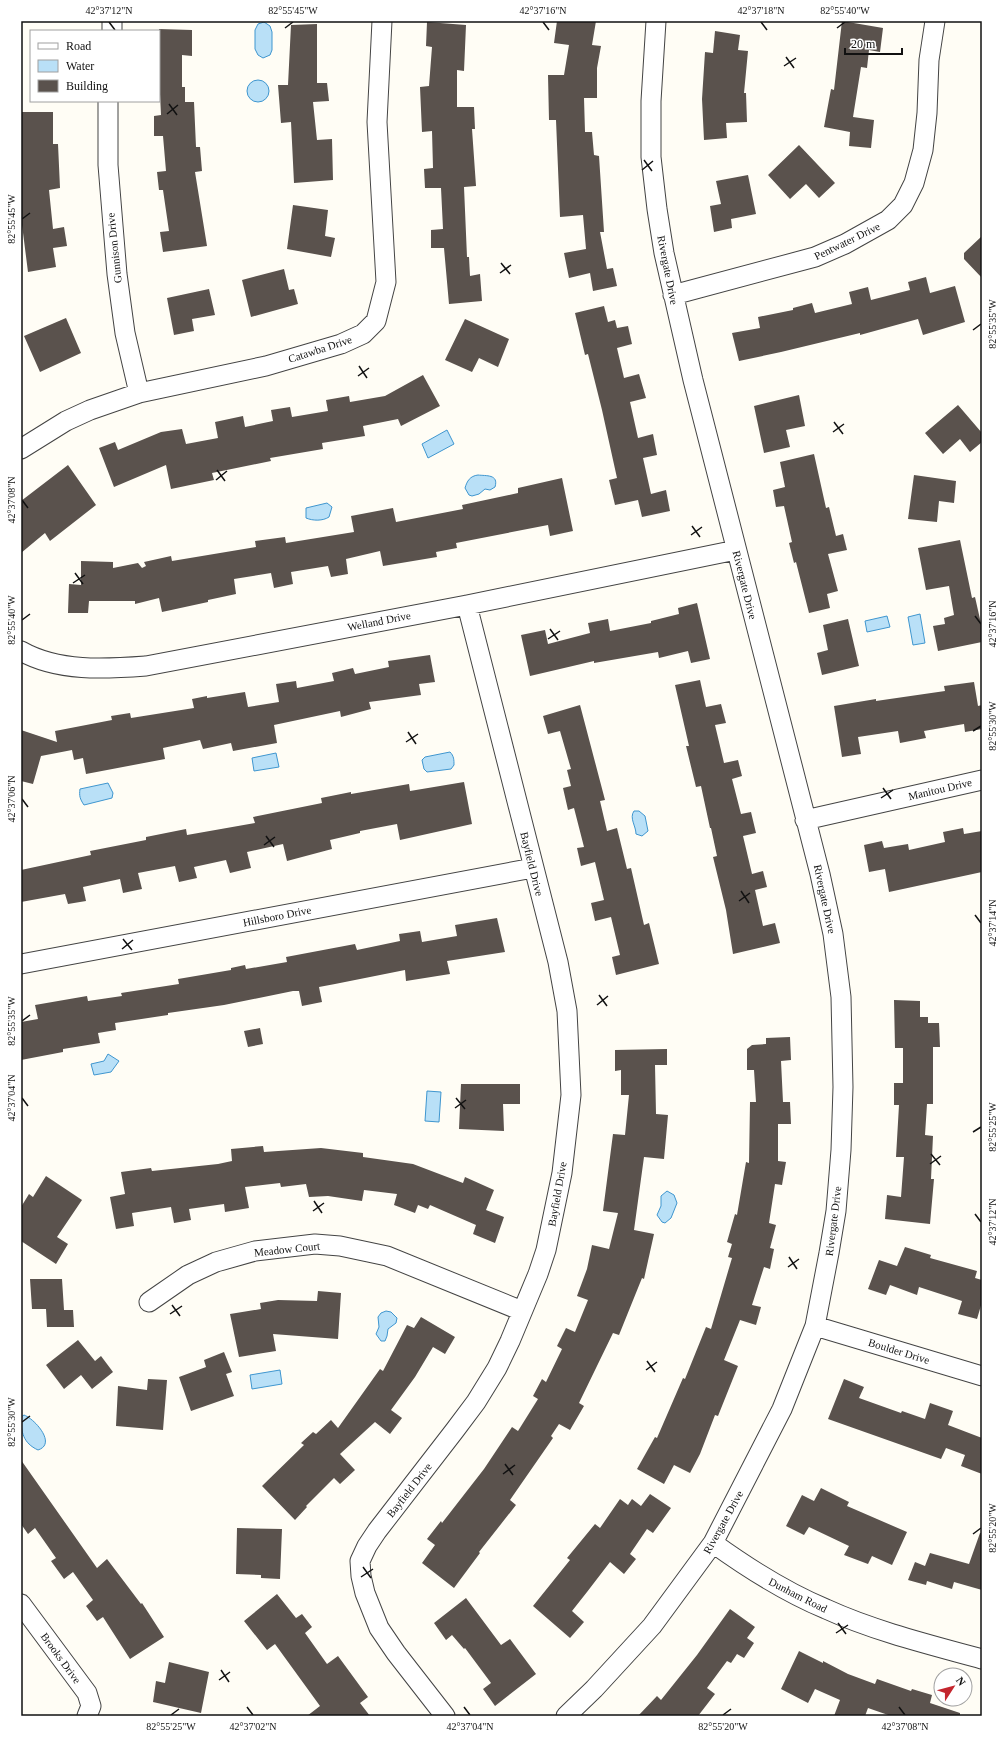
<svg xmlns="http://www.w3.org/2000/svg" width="1003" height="1737" viewBox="0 0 1003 1737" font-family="Georgia,serif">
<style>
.water{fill:#b9e0f7;stroke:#3f96cf}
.building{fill:#5a524d}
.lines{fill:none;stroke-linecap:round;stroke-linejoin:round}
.minor-casing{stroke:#444;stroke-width:21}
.minor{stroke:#fff;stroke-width:19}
.ticks{fill:none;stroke:#111;stroke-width:1.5}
.labels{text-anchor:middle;stroke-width:4;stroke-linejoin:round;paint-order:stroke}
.street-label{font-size:11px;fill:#111;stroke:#fff}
.neatline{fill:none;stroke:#111;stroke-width:1.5}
.ticks-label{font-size:10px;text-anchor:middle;fill:#111}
</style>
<rect width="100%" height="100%" fill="#fffdf5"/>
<path class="water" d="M264,22L270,26L272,32V50L270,55L263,58L258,55L255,49V30L258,24Z
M247 91a11 11 0 1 1 22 0a11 11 0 1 1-22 0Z
M447,430L454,444L428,458L422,444Z
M478,475C486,476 499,474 495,487L490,490L485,489L479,494L472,496L469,495L465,488C467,481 470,476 478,475Z
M327,503L332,507L329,517C323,521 313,521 306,518V508Z
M920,614L925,643L913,645L908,617Z
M887,616L890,627L867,632L865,621Z
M450,752C454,756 454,760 454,765L451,769L427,772L424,769L422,760L425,757Z
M276,753L279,767L254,771L252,758Z
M108,783L113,793L112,798L84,805C80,799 79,796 80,789Z
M634,811H639L645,816L648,831L642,836L636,834C636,826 629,818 634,811Z
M108,1054L119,1061L111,1072L94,1075L91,1064L104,1061Z
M427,1091L441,1092L439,1122L425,1121Z
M667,1191L674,1195L677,1203L671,1218L665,1223L662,1222L657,1215L661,1206V1196Z
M386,1311L391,1312L397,1318L396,1323L388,1329L387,1336L385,1341H381L376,1334L379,1327L378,1317L381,1313Z
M280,1370L282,1384L252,1389L250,1375Z
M24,1415C35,1419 57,1444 38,1450C23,1443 21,1432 21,1417Z"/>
<path class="building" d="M557,21H596L592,45L601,46L597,68V98H584L585,132H592L594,155L599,156L604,232H600L607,269L613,268L617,286L593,291L590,273L569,278L564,253L586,249L583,215L560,217L556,120H549L548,75H564L569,45L554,43Z
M842,21L883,28L880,52L869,50L867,68L861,67L853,117L874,120L871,148L849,146L850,132L824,127L831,89L834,90Z
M427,22L466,25L464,71L457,70V107H474L475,129H472L476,186L464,187L467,257H469L470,276L480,274L482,301L449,304L444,248H431V230L443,229L441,188H425L424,169L433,168L432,131L422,132L420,87L429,86L432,47L426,46Z
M317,24V83H327L329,101L313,102L317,140L332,139L333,180L294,183L291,122L281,123L278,85H288L291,25Z
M159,29L192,30V56L182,55V87H185V102H194L196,147H200L202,171L195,172L207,246L163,252L160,232L169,231L163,190H159L157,172L166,171L163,136H154V116L161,115L159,73Z
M715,31L740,35L738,50L748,51L744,93H746L747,122L726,123L727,138L704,140L702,99L705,52L713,53Z
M22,112H53V144H58L60,188L49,190L53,229L64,227L67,246L53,248L56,267L28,272L21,217Z
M799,145L835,183L819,198L806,184L790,199L768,175Z
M748,175L756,214L731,219L732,228L714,232L710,206L721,204L716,181Z
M293,205L328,210L325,236L335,238L331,257L287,249Z
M982,236V278L964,259V253Z
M284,269L289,290L294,289L298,304L251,317L242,280Z
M926,277L930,293L955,286L965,322L923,335L918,319L860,335V333L781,352L739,361L732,333L760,328L758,317L793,310V308L812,303L815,313L852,304L849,292L868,287L871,300L910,290L908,282Z
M209,289L215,315L192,319L194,331L174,335L167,298Z
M604,306L608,322L615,320L617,328L628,326L632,344L617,348L624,378L639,374L646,398L630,402L638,438L653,434L657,455L643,458L651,494L666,490L670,511L642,517L638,500L615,505L609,480L617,478L602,410L588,354L585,355L575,313Z
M66,318L81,353L40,372L24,336Z
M465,319L509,339L498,367L479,358L472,372L445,360Z
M423,375L440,406L401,426L398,419L363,426L365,436L322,443L323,449L270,458L271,461L212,473L214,480L171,489L166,465L114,487L99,448L115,442L118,450L161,432L182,429L186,444L218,438L215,422L243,416L245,427L273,421L271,410L290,407L292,417L328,411L326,400L349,396L350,402L385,396Z
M799,395L805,426L786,430L790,447L764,453L754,406Z
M958,405L982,433V442L970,452L960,439L943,454L925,433Z
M814,454L826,508L829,507L836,536L843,534L847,550L828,554L838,591L827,594L830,608L809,613L796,562L794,563L789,543L792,542L784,506L776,507L773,490L785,487L780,462Z
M68,465L96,505L50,541L45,533L21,553V501Z
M914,475L956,481L954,503L939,501L937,522L908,519Z
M562,478L573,531L550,536L548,525L456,543L457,548L436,552L437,557L383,566L380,551L346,559L348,574L331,577L328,566L291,572L293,584L274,588L271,573L234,579L236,594L208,600V602L162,612L159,598L135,604V601H89L88,613H68L69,584L81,585V561L113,562V568L138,563L142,568L146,566L144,562L171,556L172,561L256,547L255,541L285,537L286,543L354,532L351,516L393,508L396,522L463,509L462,505L518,493V488Z
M960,540L972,598L975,597L982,628V642L938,651L933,626L945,624L944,618L954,615L949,586L926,590L918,548Z
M697,603L710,659L691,663L688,651L659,658L658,652L594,663V661L530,676L521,635L545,630L548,644L590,633L588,623L608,619L610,631L651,623V621L679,614L678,608Z
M848,619L859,666L822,675L817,653L828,650L823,625Z
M430,655L435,682L419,684L421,695L369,702L371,709L341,717L340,711L274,725L277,743L233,751L231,743L203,749L200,740L163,748L165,759L86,774L83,758L74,760L72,750L41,756L33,784L21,781V730L57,742L55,731L112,720L111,716L130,713L131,718L194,708L192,699L207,696V698L245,692L248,707L279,702L276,684L296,681L297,688L334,681L332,673L353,668L355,674L389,667L388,661Z
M700,680L706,707L721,704L726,723L715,725L724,763L738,760L742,776L732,779L741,814L751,812L756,833L743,836L752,874L763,871L767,887L755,890L763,926L775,923L780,943L733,954L726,910L713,857L717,856L711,828H710L701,786L696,787L686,746H689L675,685Z
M974,682L978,706L982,705V729L965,732L964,724L924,731L926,738L900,743L898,731L858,737L861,754L842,757L834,706L876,699V701L945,691L944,686Z
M580,705L605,800L600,801L607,831L617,828L627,869L631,868L644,925L649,923L659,964L616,975L612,957L620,955L611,917L595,921L591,903L604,900L595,862L581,866L577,848L584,847L574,808L568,810L563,788L571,786L567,770L571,769L560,731L548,734L543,716Z
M464,782L472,824L400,840L397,824L360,831V833L330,840L332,849L287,861L283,844L247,852L251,868L230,873L226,860L194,867L197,878L179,882L175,866L138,873L142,889L123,893L120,879L83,887L86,901L68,904L65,894L21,902V870L91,855L90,851L146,840V837L186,829L187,835L255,823L253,817L322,803L321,798L351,792V794L409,784L410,791Z
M963,828L964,834L982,831V872L889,892L885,869L869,872L864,845L882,841L884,848L908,844L909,850L945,842L943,832Z
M497,918L505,952L447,961L450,974L406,981L405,970L335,984L319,987L322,1002L302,1006L299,991H293L224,1005L168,1013V1015L115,1023L116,1030L98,1033L100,1043L63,1049V1052L21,1060V1022L38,1019L35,1005L87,996L88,1001L122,996L121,993L179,984L178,979L231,970V968L245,965L246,969L287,962L286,957L355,944L357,950L400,941L399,934L420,931L422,942L457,936L455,925Z
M894,1000L920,1001V1017H928V1023H939L940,1047H933V1104H927L925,1135L933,1136L931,1179H934L930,1224L885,1219L887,1195L901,1197L904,1157H896L899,1105H894V1083H903V1048H895Z
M260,1028L263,1044L248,1047L244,1031Z
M790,1037L791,1060L781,1061L783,1102H790L791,1124H778V1161L786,1162L782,1185L775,1184L769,1223L776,1225L770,1248L774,1249L770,1269L764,1267L752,1305L761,1307L756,1325L740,1320L724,1360L738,1366L718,1416L715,1415L700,1454L690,1473L674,1465L664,1484L637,1469L655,1437L657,1438L683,1378L685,1379L706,1327L711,1329L732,1258L728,1257L732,1244L727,1242L735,1214L737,1215L746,1162L749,1163L750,1102H756L754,1070H747V1049L752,1045L766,1044V1038Z
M667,1049V1065H655L656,1114L668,1115L664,1159L644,1157L634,1230L654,1234L644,1279L642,1278L619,1335L613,1333L579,1403L584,1406L570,1430L559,1424L551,1436L553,1438L510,1500L516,1505L479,1552L480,1553L454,1588L422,1563L435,1545L427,1539L441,1521L442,1523L484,1469L512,1427L518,1431L538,1399L533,1396L542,1379L546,1382L562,1349L557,1346L566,1328L575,1332L588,1300L577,1296L587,1269L592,1245L609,1249L618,1213L603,1211L613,1134L625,1135L629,1095H621V1070L615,1071V1050Z
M461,1084H520V1104H503L504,1131L459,1129Z
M263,1146L264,1152L321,1148L363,1153V1157L413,1164L463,1183L465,1177L494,1190L486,1210L504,1217L495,1243L473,1234L476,1225L430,1205L428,1209L418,1205L415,1213L394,1205L397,1194L364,1190L362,1201L328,1196L309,1197L306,1184L281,1187L280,1183L245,1187L249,1208L225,1212L224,1204L189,1209L191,1220L174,1223L171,1207L132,1213L134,1226L116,1229L110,1197L125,1194L121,1172L151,1168L152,1171L218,1164L232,1161L231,1149Z
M46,1176L82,1200L57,1237L68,1244L56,1264L21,1241V1207L29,1194L33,1197Z
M905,1247L931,1255L930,1258L977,1271L975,1278L982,1280V1302L977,1319L958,1314L962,1301L919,1287L917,1295L890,1285L886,1295L868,1289L879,1260L897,1266Z
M30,1279H62L64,1310H73L74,1327H47L46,1309H32Z
M318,1291L341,1293L338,1339L273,1334L276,1351L239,1357L230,1314L261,1309L260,1303L278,1300L317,1301Z
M421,1317L455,1337L445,1354L433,1347L415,1377L391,1410L402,1418L390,1434L375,1422L340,1454L355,1470L340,1484L334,1478L306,1506L307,1507L295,1520L262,1486L304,1445L301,1443L313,1432L316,1434L331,1420L338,1428L380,1369L383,1371L407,1325L414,1328Z
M78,1340L95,1361L101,1356L113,1372L92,1389L81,1375L64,1389L46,1365Z
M224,1352L232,1372L226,1374L234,1396L191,1411L179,1377L206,1367L204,1360Z
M148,1379L167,1380L163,1430L116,1426L118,1386L147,1390Z
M844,1379L864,1387L859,1398L901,1413L902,1411L925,1419L930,1403L953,1411L948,1425L982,1438V1474L961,1466L965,1455L946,1448L941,1459L828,1419Z
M21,1460L97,1568L107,1559L141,1604L142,1603L164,1637L130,1659L103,1617L97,1621L86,1606L93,1600L73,1572L64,1579L51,1561L56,1558L35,1528L28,1534L21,1524Z
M821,1488L849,1502L847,1506L907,1532L892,1565L872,1556L868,1564L844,1555L849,1546L809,1527L804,1535L786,1526L802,1495L814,1501Z
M650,1494L671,1508L653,1533L647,1529L630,1554L636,1559L624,1574L610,1562L587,1592L572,1611L584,1622L570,1638L533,1606L570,1560L567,1558L595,1524L600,1528L620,1499L628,1505L632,1499L641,1506Z
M237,1528L282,1529L280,1579L261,1578V1575L236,1574Z
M980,1533H982V1590L954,1582L952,1589L927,1581L926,1585L908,1580L915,1562L925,1566L930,1553L969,1564Z
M277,1594L296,1618L302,1614L312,1627L305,1633L327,1664L338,1656L368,1697L360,1703L370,1716H307L320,1706L275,1644L267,1650L244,1621Z
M466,1598L501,1645L510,1639L536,1674L495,1706L483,1689L491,1683L465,1648L464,1649L452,1635L446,1640L434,1623Z
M730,1609L755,1627L747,1638L754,1643L744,1658L737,1654L731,1663L727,1661L707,1688L715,1694L698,1716H638L657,1696L661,1700L697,1655Z
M799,1651L823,1663V1661L848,1674L875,1684L877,1679L911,1691L912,1689L932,1695L930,1703L960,1713V1716H891L868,1708L865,1716H834L840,1700L815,1689L808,1703L781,1689Z
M169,1662L209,1672L201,1713L153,1702L156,1681L165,1683Z"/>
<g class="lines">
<defs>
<path id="minor" d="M112,31V21
M108,101V165L117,274L125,333L139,393
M673,295L815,257L845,244L888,220L903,205L914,183L923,150L927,113L929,60L935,21
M21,449L66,421L90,410L139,393L266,366L341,344L363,334L376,321L386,282L377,122L382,21
M21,651C58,672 105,669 146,666L467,605L736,550
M805,820L982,780
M21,964L533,868
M149,1302L188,1275L216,1262L255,1251L315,1244L340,1246L387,1256L522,1311
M815,1326L982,1376
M713,1543C749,1569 785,1592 826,1609C874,1631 931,1645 982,1659
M21,1604L87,1693L91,1706L87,1716
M445,1716L396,1653L379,1628L365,1593L361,1576L360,1561L367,1546L377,1531L455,1430L476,1402L497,1368L510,1341L538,1274L546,1250L562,1173L571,1095L567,1011L558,962L467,605
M566,1716L594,1689L652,1626L713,1543L782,1409L815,1326L829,1253L836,1211L841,1150L843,1087L841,997L833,934L820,874L693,380L664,253L657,209L651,157V101L656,21"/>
</defs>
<use href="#minor" class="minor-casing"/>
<use href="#minor" class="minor"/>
</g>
<path class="ticks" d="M109,22L115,30M543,22L549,30M761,22L767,30M285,28L293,22M837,28L845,22M786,57L794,68M784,66L796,58M169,104L177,115M167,114L178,105M644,160L652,171M642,170L653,161M22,219L30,213M501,263L510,274M500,273L511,265M973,330L981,324M359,366L367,378M358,376L369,368M834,422L843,434M833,432L844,424M217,470L225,481M216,480L227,471M22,500L28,508M692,526L700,537M691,535L702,527M75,573L83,584M73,583L85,575M975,616L981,624M22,620L30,614M550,629L558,640M548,639L560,631M973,731L981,726M408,732L416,744M406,742L418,734M883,788L891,799M881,798L893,790M22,799L28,807M266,836L274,847M264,845L275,837M741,891L749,903M739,901L750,893M975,915L981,923M123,939L132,950M122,949L133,940M599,995L607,1006M597,1005L608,996M22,1021L30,1015M22,1098L28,1106M456,1098L465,1109M455,1108L466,1100M973,1132L981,1127M931,1154L940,1165M930,1164L941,1156M314,1201L322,1213M313,1211L324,1203M975,1214L981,1222M789,1257L797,1269M788,1267L799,1259M172,1305L180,1316M170,1314L182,1306M647,1361L655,1372M646,1370L657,1362M22,1422L30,1416M505,1464L513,1475M503,1474L515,1465M973,1534L981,1528M363,1567L371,1578M361,1577L373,1569M838,1623L846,1634M836,1633L848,1625M221,1670L229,1682M219,1680L230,1672M247,1707L253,1715M464,1707L470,1715M899,1707L905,1715M171,1715L179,1709M723,1715L731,1709"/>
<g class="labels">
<g class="street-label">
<text transform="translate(847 241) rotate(-26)" y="4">Pentwater Drive</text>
<text transform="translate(114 248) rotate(-96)" y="4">Gunnison Drive</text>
<text transform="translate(668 270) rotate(79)" y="4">Rivergate Drive</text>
<text transform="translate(320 349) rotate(-18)" y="4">Catawba Drive</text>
<text transform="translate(745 585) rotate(76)" y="4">Rivergate Drive</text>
<text transform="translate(379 621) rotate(-11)" y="4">Welland Drive</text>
<text transform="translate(940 789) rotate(-13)" y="4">Manitou Drive</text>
<text transform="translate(532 864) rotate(76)" y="4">Bayfield Drive</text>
<text transform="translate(825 899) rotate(78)" y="4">Rivergate Drive</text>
<text transform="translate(277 916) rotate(-11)" y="4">Hillsboro Drive</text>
<text transform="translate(557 1194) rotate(-80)" y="4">Bayfield Drive</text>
<text transform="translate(833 1221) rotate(-83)" y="4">Rivergate Drive</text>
<text transform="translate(287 1249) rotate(-6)" y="4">Meadow Court</text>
<text transform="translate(899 1351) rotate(17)" y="4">Boulder Drive</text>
<text transform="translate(409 1490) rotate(-52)" y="4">Bayfield Drive</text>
<text transform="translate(723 1522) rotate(-61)" y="4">Rivergate Drive</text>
<text transform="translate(798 1595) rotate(27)" y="4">Dunham Road</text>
<text transform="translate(61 1658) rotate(54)" y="4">Brooks Drive</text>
</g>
</g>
<rect width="1003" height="1737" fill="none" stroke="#ffffff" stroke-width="44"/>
<rect x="30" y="30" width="130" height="72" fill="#ffffff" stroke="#a0a0a0"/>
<rect x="38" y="43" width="20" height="6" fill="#ffffff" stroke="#a0a0a0"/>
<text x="66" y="50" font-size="12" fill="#111111">Road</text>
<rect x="38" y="60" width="20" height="12" fill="#b9e0f7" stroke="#a0a0a0"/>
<text x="66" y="70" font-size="12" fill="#111111">Water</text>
<rect x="38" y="80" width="20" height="12" fill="#5a524d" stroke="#a0a0a0"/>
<text x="66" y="90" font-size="12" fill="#111111">Building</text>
<g transform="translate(953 1687) rotate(54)"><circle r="19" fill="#ffffff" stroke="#a0a0a0"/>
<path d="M0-3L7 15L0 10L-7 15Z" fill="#c4262e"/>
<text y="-6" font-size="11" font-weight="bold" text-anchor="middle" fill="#111111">N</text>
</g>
<path d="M845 48v6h57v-6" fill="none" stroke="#111111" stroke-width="2"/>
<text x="851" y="48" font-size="12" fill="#111111" stroke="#ffffff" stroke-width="3" paint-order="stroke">20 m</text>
<rect x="22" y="22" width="959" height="1693" class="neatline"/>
<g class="ticks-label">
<text x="109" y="14">42°37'12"N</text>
<text x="293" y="14">82°55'45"W</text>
<text x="543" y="14">42°37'16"N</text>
<text x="761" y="14">42°37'18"N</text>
<text x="845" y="14">82°55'40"W</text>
<text transform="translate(11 219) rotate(-90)" y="4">82°55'45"W</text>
<text transform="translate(992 324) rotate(-90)" y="4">82°55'35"W</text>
<text transform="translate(11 500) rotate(-90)" y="4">42°37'08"N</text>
<text transform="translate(11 620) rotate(-90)" y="4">82°55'40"W</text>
<text transform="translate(992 624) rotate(-90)" y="4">42°37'16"N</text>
<text transform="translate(992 726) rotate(-90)" y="4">82°55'30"W</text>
<text transform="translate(11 799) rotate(-90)" y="4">42°37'06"N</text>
<text transform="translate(992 923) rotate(-90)" y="4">42°37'14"N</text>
<text transform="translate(11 1021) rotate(-90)" y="4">82°55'35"W</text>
<text transform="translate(11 1098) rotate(-90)" y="4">42°37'04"N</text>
<text transform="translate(992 1127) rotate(-90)" y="4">82°55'25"W</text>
<text transform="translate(992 1222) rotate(-90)" y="4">42°37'12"N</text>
<text transform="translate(11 1422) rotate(-90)" y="4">82°55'30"W</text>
<text transform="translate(992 1528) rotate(-90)" y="4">82°55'20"W</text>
<text x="171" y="1730">82°55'25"W</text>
<text x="253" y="1730">42°37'02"N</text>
<text x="470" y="1730">42°37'04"N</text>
<text x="723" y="1730">82°55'20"W</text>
<text x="905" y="1730">42°37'08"N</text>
</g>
</svg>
